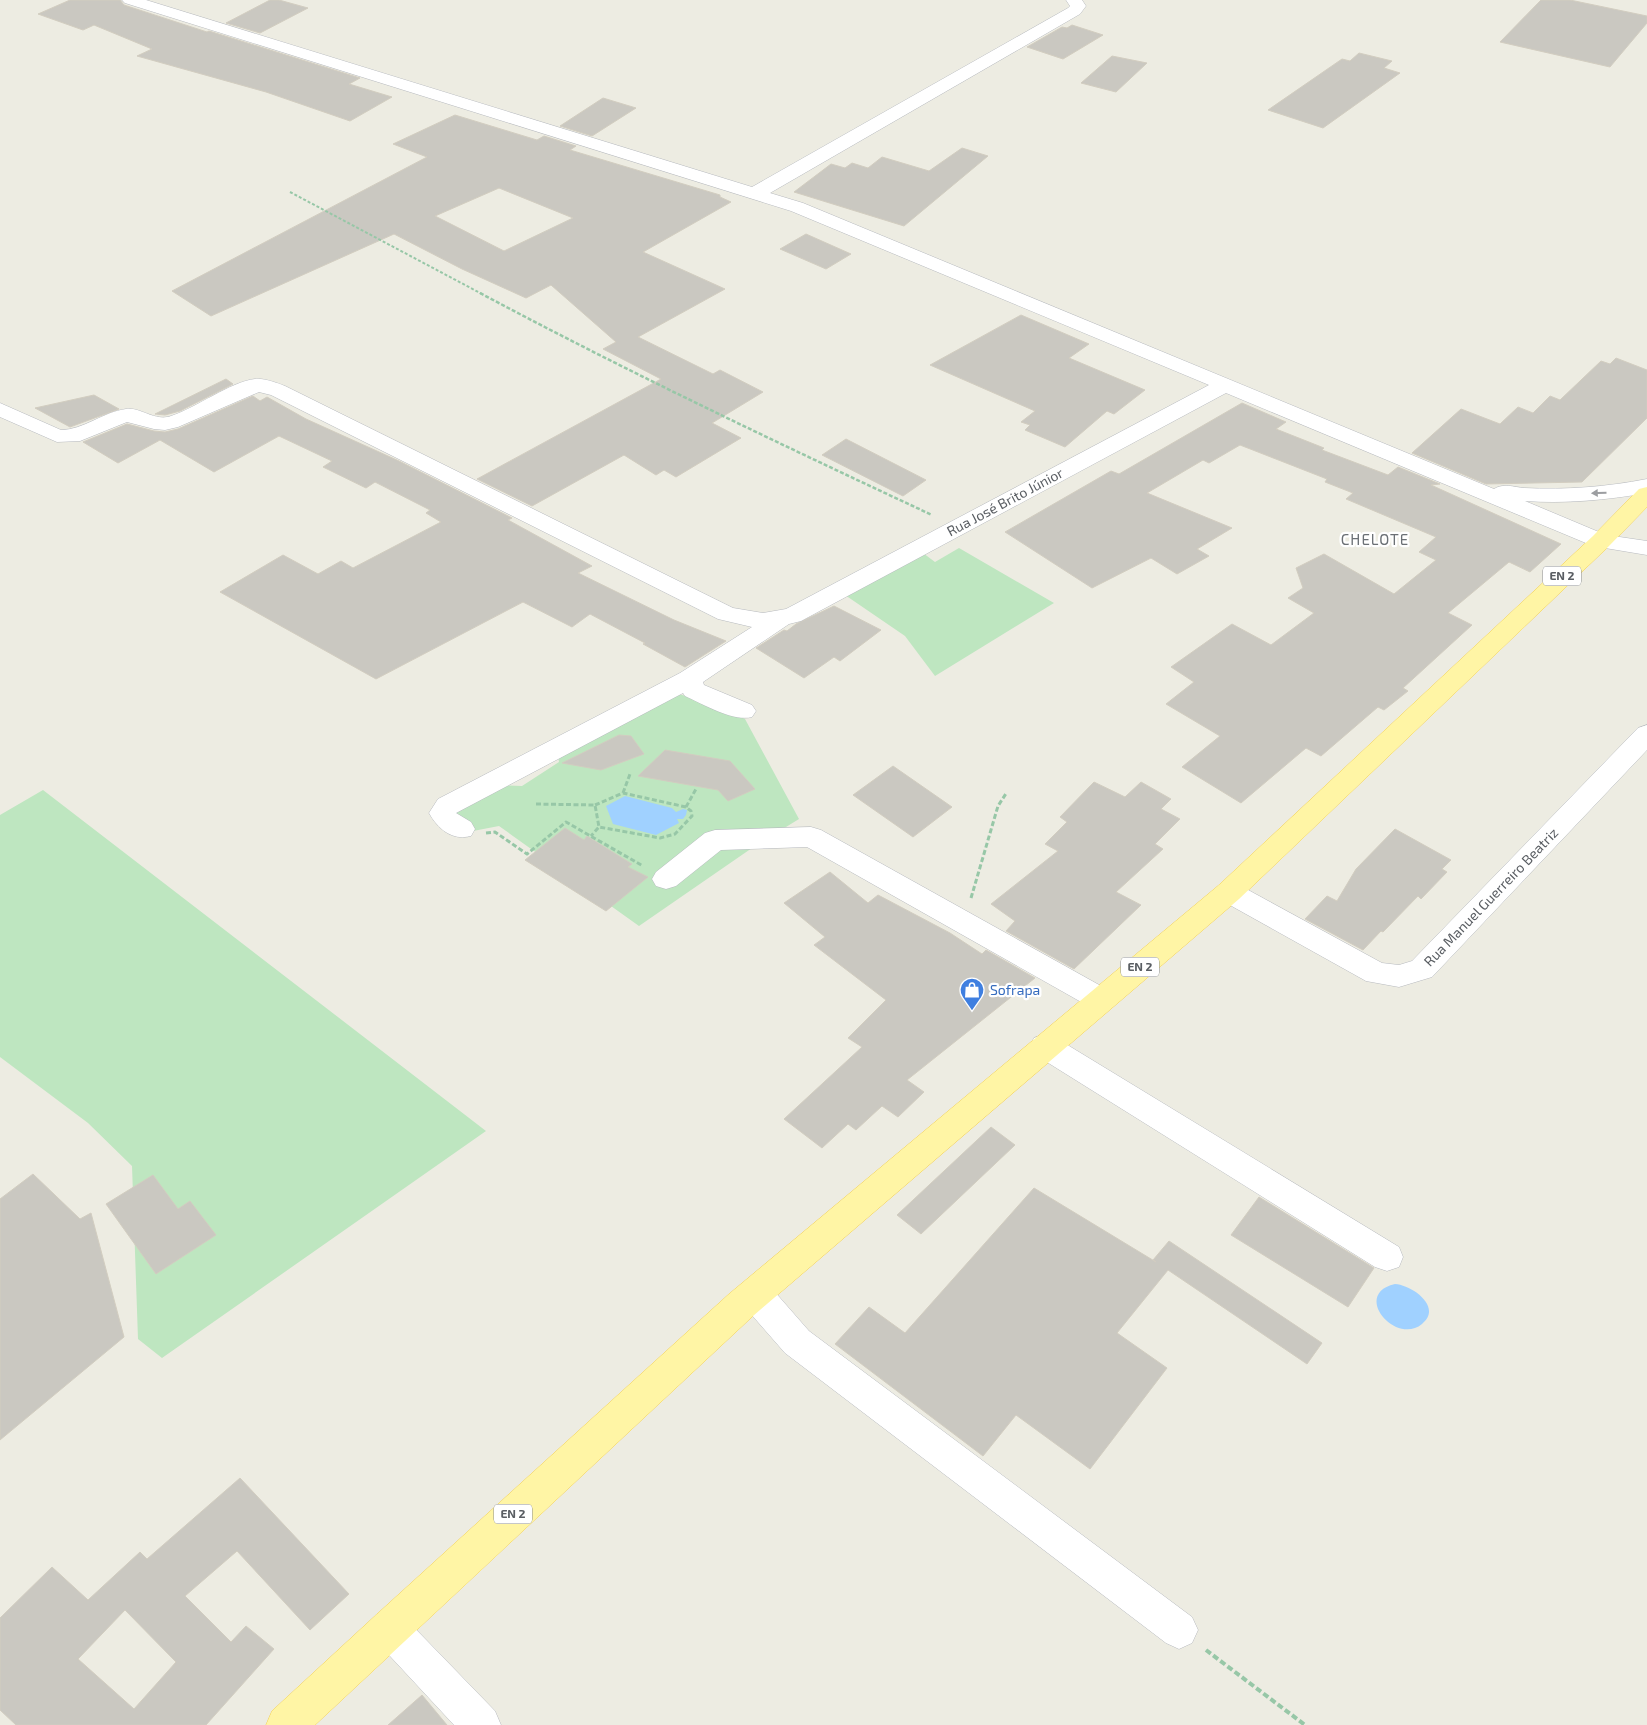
<svg xmlns="http://www.w3.org/2000/svg" width="1647" height="1725" viewBox="0 0 1647 1725" font-family="'Exo 2',sans-serif">
<style>
.green{fill:#bee6c0}
.water{fill:#a0d1ff}
.building{fill:#cac8c1;stroke:#d2cdc0;fill-rule:evenodd}
.lines{fill:none;stroke-linecap:round;stroke-linejoin:round}
.minor-casing{stroke:#b7babf;stroke-width:1}
.major-casing{stroke:#f3cf55;stroke-width:1}
.path-far3{stroke:#97c7a7;stroke-width:2;stroke-dasharray:3 2;stroke-linecap:butt}
.path-far2{stroke:#97c7a7;stroke-width:2.5;stroke-dasharray:4 2;stroke-linecap:butt}
.path-far1{stroke:#97c7a7;stroke-width:3;stroke-dasharray:5 2.5;stroke-linecap:butt}
.path{stroke:#97c7a7;stroke-width:4;stroke-dasharray:6 3;stroke-linecap:butt}
.minor{fill:#fff;fill-rule:evenodd}
.major{fill:#fff5a5;fill-rule:evenodd}
.oneway{fill:#9c9ea1}
.labels{text-anchor:middle;stroke-width:4.5;stroke-linejoin:round;paint-order:stroke}
.shield{fill:#fff;stroke:#8c8e92;stroke-width:1}
.shield-label{font-size:12px;font-weight:bold;fill:#5a5e63}
.street-label{font-size:14px;fill:#5a5e63;stroke:#fff}
.shop-label{font-size:14px;fill:#366cbe;stroke:#fff;text-anchor:start}
.neighbourhood-label{font-size:15px;letter-spacing:1px;fill:#6b7075;stroke:#fff}
</style>
<rect width="100%" height="100%" fill="#edece2"/>
<path class="green" d="M959,548L1054,603L935,676L905,636L845,595L923,553L935,562Z
M677,694L697,698L745,719L799,819L752,848L639,926L499,826L473,831L449,811L495,785L522,786L559,762L557,748Z
M43,790L486,1131L162,1358L138,1339L132,1166L88,1123L0,1057V815Z"/>
<path class="water" d="M625,796L672,808L676,812L683,809L687,810L686,815L683,819H677L679,823L656,835L613,824L606,806Z
M1395,1284C1412,1285 1443,1307 1422,1324C1396,1346 1351,1294 1395,1284Z"/>
<path class="building" d="M70,0H120L124,5L207,32L209,31L360,78L349,84L392,97L350,121L266,92L137,56L152,49L94,25L83,30L38,14Z
M270,0H279L308,8L260,33L226,23Z
M1541,0H1570L1647,16V23L1610,67L1500,42Z
M1072,25L1103,35L1063,59L1027,47L1062,27L1067,28Z
M1359,53L1392,61L1384,68L1400,73L1323,128L1268,110L1342,59L1350,61Z
M1112,56L1147,63L1116,92L1081,83Z
M603,98L636,108L592,136L560,126Z
M455,115L537,140L544,136L576,146L570,150L720,195V197L731,202L643,252L725,289L638,337L713,374L720,370L763,392L712,423L741,438L676,477L664,470L656,475L624,455L532,506L477,479L661,379L603,349L616,342L551,285L526,298L462,269L394,234L211,316L172,291L427,157L393,144ZM499,188L573,218L504,251L435,216Z
M962,148L988,156L904,226L794,192L831,164L845,168L852,163L868,168L882,157L929,171Z
M806,234L851,254L826,269L780,249Z
M1021,315L1089,344L1069,358L1145,390L1114,414L1107,411L1065,447L1025,430L1030,425L1021,422L1035,411L930,365Z
M1616,358L1647,370V418L1582,482L1486,484L1412,453L1461,409L1500,424L1518,407L1533,413L1550,396L1560,400L1601,361L1610,364Z
M226,379L233,384L180,411L165,415L155,414Z
M94,395L119,409L70,427L35,408Z
M253,396L260,401L267,397L306,419L399,461L512,518L508,520L592,566L578,573L674,620L726,641L685,667L643,644L645,643L590,614L572,627L523,602L376,679L220,592L283,555L318,574L341,561L353,568L441,522L426,513L430,510L375,482L366,488L323,467L332,461L279,436L214,472L160,440L118,463L83,442L127,424L154,431L165,432L178,429Z
M1242,403L1286,422L1276,429L1324,448L1322,450L1388,475L1398,467L1440,484L1431,485L1561,544L1530,572L1509,562L1448,613L1472,625L1403,688L1408,691L1384,710L1378,707L1321,756L1306,748L1241,803L1182,767L1220,736L1166,704L1194,682L1171,667L1232,624L1271,645L1314,613L1288,598L1303,588L1296,568L1324,554L1394,594L1436,560L1419,552L1436,537L1346,499L1353,493L1325,482L1327,479L1240,445L1209,463L1203,460L1147,493L1232,528L1197,549L1209,556L1177,574L1151,558L1092,588L1005,532L1111,471L1119,474Z
M846,439L926,480L903,496L822,455Z
M834,606L881,630L840,661L834,657L804,678L756,648L784,630L787,631L796,624Z
M619,735L631,736L644,754L601,770L562,763Z
M665,750L730,761L755,789L728,801L718,790L638,776Z
M893,766L952,807L913,837L853,795Z
M1094,782L1125,797L1141,782L1171,799L1161,809L1180,819L1155,844L1163,849L1116,892L1141,905L1074,969L1006,931L1015,921L991,904L1058,851L1045,844L1067,822L1060,817Z
M565,828L584,840L587,836L632,864L628,867L648,877L606,911L525,860Z
M1395,829L1451,860L1442,869L1447,872L1421,899L1418,896L1383,932L1381,931L1363,950L1305,919L1327,896L1337,901L1356,869Z
M830,872L868,903L878,895L950,933L982,954L986,950L1035,978L907,1080L924,1092L898,1117L882,1106L856,1130L848,1124L822,1148L784,1119L862,1047L848,1038L886,1000L814,945L825,937L784,903Z
M991,1127L1015,1145L921,1234L897,1215Z
M33,1174L80,1219L91,1213L124,1337L0,1440V1199Z
M153,1175L178,1209L190,1201L216,1235L156,1274L106,1204Z
M1034,1188L1156,1262L1153,1260L1169,1241L1322,1343L1307,1364L1168,1270L1117,1333L1167,1368L1090,1469L1016,1415L983,1456L835,1344L869,1307L905,1333Z
M1259,1197L1374,1268L1348,1307L1231,1235Z
M240,1478L349,1594L310,1630L237,1551L185,1596L231,1642L246,1626L274,1649L206,1725H16L0,1710V1618L52,1567L88,1600L140,1552L147,1559ZM125,1610L176,1662L134,1709L78,1659Z
M422,1695L447,1725H388Z"/>
<g class="lines">
<defs>
<path id="minor" d="M122,0H146L752,187L1068,8L1070,6L1066,0H1082L1086,6L1080,14L770,193L803,203L1494,489C1503,483 1514,487 1524,488C1566,490 1606,487 1647,479V493C1606,500 1566,504 1525,501L1606,535L1647,541V555L1593,546L1226,393L801,621L789,624L703,682L704,685L752,705L756,711L752,717C733,722 703,704 685,696L683,693L456,813L471,822L475,829L471,836C452,841 438,829 429,813L438,799L680,673L752,627L718,619L271,395L259,392L178,427L165,430L154,429L127,422L80,441L57,442L0,417V403L61,430C83,430 103,412 126,409C141,407 155,422 171,416C196,408 230,382 255,379C264,378 277,383 285,386L733,608L763,613L786,609L1209,385L791,211L125,3Z
M1647,725V750L1432,977L1399,987L1366,981L1219,899L1215,892L1219,885L1229,882L1239,885L1382,963L1399,965L1412,961L1638,728Z
M811,827L821,830L1110,991L1115,999L1110,1007L1100,1010L1090,1007L807,847L721,850L676,886L666,889L656,886L652,879L656,872L705,833L715,830Z
M1045,1034L1056,1038L1399,1247L1403,1257L1399,1267L1387,1271L1375,1267L1034,1054L1030,1046L1034,1038Z
M755,1279L767,1283L809,1331L1192,1617L1198,1630L1192,1643L1179,1649L1166,1643L785,1353L743,1305L738,1294L743,1283Z
M389,1609L402,1615L495,1711L501,1725H454L376,1641L370,1628L376,1615Z"/>
<path id="major" d="M1647,487V507L1609,546L1239,899L753,1316L315,1725H266L272,1711L376,1615L729,1294L1219,885L1593,536L1639,489Z"/>
</defs>
<use href="#minor" class="minor-casing"/>
<use href="#major" class="major-casing"/>
<path class="path-far3" d="M290,192L482,294"/>
<path class="path-far2" d="M480,293C628,372 780,444 932,515"/>
<path class="path-far1" d="M623,793L630,774
M536,804L595,805L599,827L591,836
M595,805L623,793L686,807L691,811L692,816L675,834L660,838L599,827
M686,807L696,789
M486,833L495,832L527,854L566,822L643,866
M971,898L998,806L1007,792"/>
<path class="path" d="M1206,1650L1305,1725"/>
<use href="#minor" class="minor"/>
<use href="#major" class="major"/>
</g>
<defs><path id="oneway-solid" d="M-6-.8H1V-3.2L6.5 0L1 3.2V.8H-6Z" transform="scale(1.25)"/></defs>
<use class="oneway" href="#oneway-solid" transform="translate(1599 493) rotate(178)"/>
<defs>
<symbol id="shop-pin" viewBox="-11 -11 22 30"><path d="M0 17L-7.5 6A9.5 9.5 0 1 1 7.5 6Z" fill="#3f7fe0" stroke="#fff"/><path d="M-5-2.5h2.3a2.7 3.5 0 0 1 5.4 0H5L5.5 6h-11ZM-1.5-2.5h3a1.5 2.3 0 0 0-3 0Z" fill="#fff"/></symbol>
</defs>
<g fill-rule="evenodd">
<use href="#shop-pin" x="958" y="976" width="28" height="38"/>
</g>
<g class="labels">
<g class="shield">
<rect x="1543" y="566.5" width="38" height="19" rx="4"/>
<rect x="1121" y="957.5" width="38" height="19" rx="4"/>
<rect x="494" y="1504.5" width="38" height="19" rx="4"/>
</g>
<g class="shield-label">
<text x="1562" y="580">EN 2</text>
<text x="1140" y="971">EN 2</text>
<text x="513" y="1518">EN 2</text>
</g>
<g class="street-label">
<text transform="translate(1005 502) rotate(-28)" y="5">Rua José Brito Júnior</text>
<text transform="translate(1491 897) rotate(-46)" y="5">Rua Manuel Guerreiro Beatriz</text>
</g>
<g class="shop-label">
<text x="990" y="995">Sofrapa</text>
</g>
<g class="neighbourhood-label">
<text x="1375" y="545">CHELOTE</text>
</g>
</g>
</svg>
